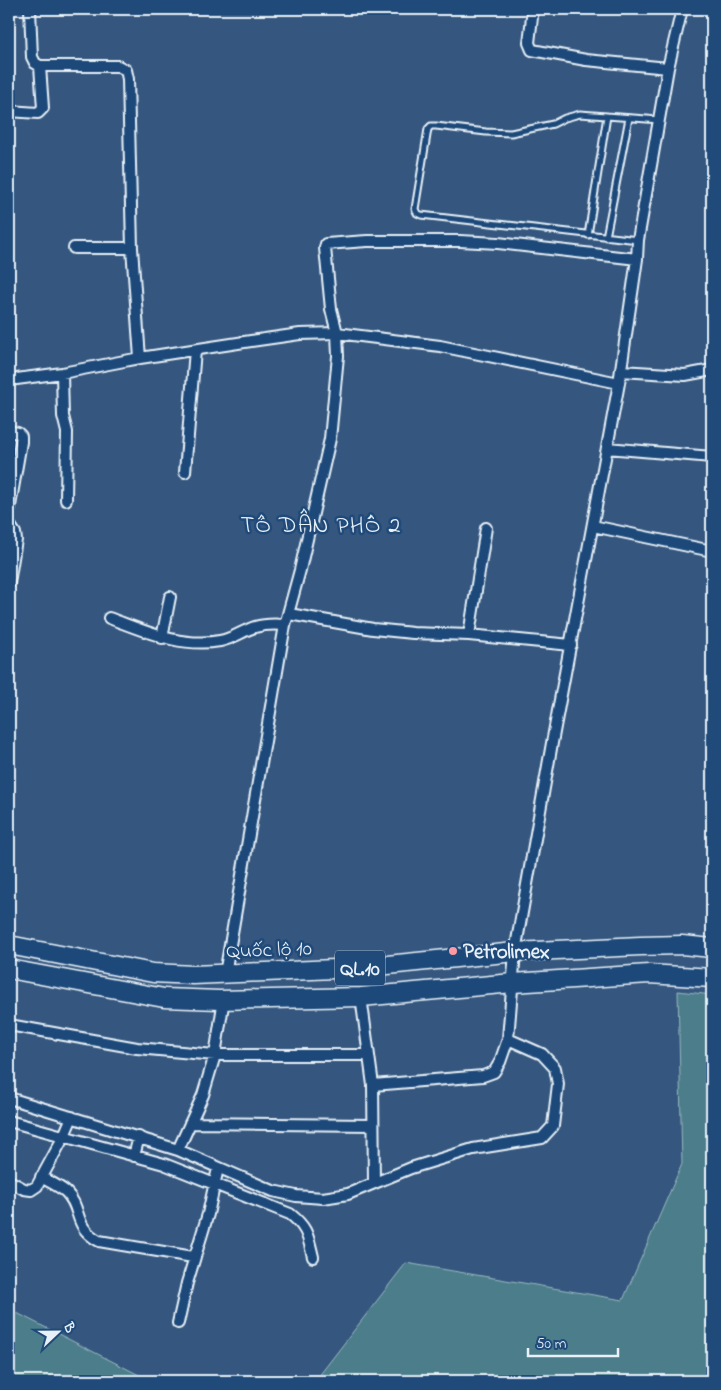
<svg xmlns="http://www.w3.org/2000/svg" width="721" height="1390" viewBox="0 0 721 1390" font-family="'Indie Flower',sans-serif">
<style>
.green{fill:#4c7e8a;stroke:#9ab8c1}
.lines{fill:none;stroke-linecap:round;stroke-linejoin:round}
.lane-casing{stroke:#e8f1f8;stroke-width:9}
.street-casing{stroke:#e8f1f8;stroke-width:14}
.highway-casing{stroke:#e8f1f8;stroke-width:21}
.lane{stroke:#1f4a7a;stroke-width:5}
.street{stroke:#1f4a7a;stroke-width:10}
.highway{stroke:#1f4a7a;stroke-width:18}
.poi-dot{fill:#ff9aa2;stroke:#1f4a7a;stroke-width:2}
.labels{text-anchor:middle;stroke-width:5;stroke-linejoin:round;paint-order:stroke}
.shield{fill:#1f4a7a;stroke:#acbfd2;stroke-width:1}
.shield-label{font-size:20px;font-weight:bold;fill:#e8f1f8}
.street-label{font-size:21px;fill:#e8f1f8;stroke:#1f4a7a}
.poi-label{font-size:21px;font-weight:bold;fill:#e8f1f8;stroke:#1f4a7a;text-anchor:start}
.quarter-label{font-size:24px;letter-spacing:1px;fill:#e8f1f8;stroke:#1f4a7a}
</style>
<rect width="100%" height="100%" fill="#35567e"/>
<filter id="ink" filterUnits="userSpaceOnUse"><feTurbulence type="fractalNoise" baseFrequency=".02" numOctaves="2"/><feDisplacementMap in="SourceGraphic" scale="10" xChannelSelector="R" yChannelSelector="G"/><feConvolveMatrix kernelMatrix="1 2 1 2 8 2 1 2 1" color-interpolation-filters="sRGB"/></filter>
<g filter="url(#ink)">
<path class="green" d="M678,991L712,995V1381H315L406,1263L623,1300L682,1164Z
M9,1309L151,1381H9Z"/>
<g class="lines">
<defs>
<path id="lane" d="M588,235L607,116
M606,237L629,118
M638,240L421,215L417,213L415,209L428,129L431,126H436L486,132L511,133L553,124L565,118L580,114L660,120"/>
<path id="street" d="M30,9L32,57L35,63L40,66H118L126,70L128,79L132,248L140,358
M532,17L529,43L532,50L586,60L668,68
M9,111L38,113L43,108L40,66
M74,248H132
M621,371L685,375L712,370
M62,373L63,416L67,432L66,500
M9,380L62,373L140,358L251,341L300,334L337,333L440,346L619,383
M9,431L18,433L21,436V442L9,512
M607,448L712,457
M185,472L195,350
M9,524L15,533L16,540L9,583
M593,526L712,551
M289,614L373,629L413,633L469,635L571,645
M109,618C145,631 180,648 220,641C233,639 242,631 255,627C265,624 275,624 285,625
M469,635L486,528
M162,638L170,597
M225,974L285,625L300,570L330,439L338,356L337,333L331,309L325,248L326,244L367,241H460L498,243L637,259
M361,997L373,1085L374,1183
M9,1025L137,1048L215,1055H369
M373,1085L483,1076L494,1072L500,1062L508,1039L515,952L552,743L619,383L637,259L638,240L668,68L682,9
M9,1098L178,1150L273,1191L296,1196L323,1198L348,1194L411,1168L473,1149L542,1138L553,1126L558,1084L555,1068L542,1054L508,1039
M9,1121L164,1164L290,1214C308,1228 308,1237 313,1257
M190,1123L373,1125
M178,1150L203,1095L215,1055L224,999
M134,1156L139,1137
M41,1177C50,1182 59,1186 66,1192C83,1209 72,1226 99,1241L193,1257
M9,1181L24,1189L31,1190L37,1186L63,1138L72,1117
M178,1323L187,1283L208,1214L218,1168"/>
<path id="highway" d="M9,945L153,973L193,975L358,968L515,952L640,946L682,945L712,948
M9,969L164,998L219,1000L361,997L513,983L649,974L712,978"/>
</defs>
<use href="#lane" class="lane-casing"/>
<use href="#street" class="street-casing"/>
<use href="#highway" class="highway-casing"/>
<use href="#lane" class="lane"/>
<use href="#street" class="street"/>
<use href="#highway" class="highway"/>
</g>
</g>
<circle class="poi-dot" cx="453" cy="951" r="5"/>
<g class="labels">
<rect class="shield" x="335" y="950.5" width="50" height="35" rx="4"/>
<g class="shield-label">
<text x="360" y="975">QL.10</text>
</g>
<g class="street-label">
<text transform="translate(269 949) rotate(-2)" y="7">Quốc lộ 10</text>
</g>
<g class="poi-label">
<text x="463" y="958">Petrolimex</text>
</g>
<g class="quarter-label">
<text x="321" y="532">TỔ DÂN PHỐ 2</text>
</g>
</g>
<rect width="721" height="1390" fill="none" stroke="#1f4a7a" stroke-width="30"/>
<rect x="15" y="15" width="691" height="1360" fill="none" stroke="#e8f1f8" stroke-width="2" filter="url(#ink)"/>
<g transform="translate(58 1332) rotate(68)" stroke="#1f4a7a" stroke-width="4" paint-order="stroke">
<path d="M0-4L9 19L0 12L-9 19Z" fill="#e8f1f8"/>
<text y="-8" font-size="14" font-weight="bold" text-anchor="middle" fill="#e8f1f8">B</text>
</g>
<path d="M528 1348v8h90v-8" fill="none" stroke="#e8f1f8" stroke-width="2.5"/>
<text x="536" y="1348" font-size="15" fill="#e8f1f8" stroke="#1f4a7a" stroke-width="4" paint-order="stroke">50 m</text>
</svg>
